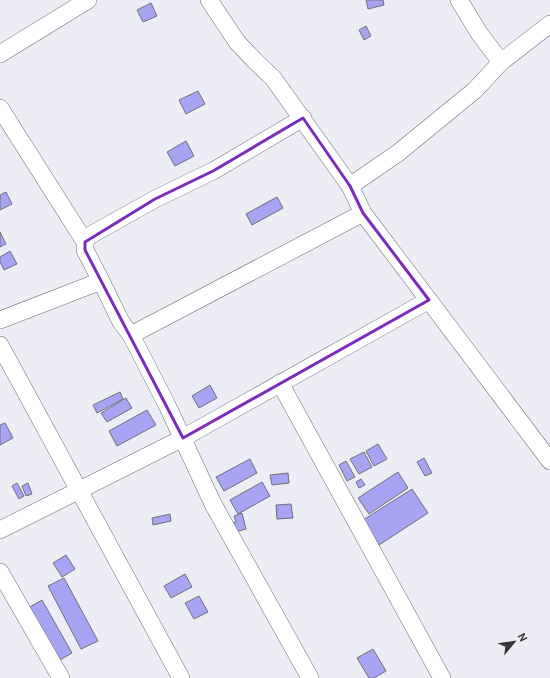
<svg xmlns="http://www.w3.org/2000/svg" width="550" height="678" viewBox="0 0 550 678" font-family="Overpass,sans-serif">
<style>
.building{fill:#a6a4f3;stroke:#717178}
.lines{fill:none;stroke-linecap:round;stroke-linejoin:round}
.minor-casing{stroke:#6d6d74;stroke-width:18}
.minor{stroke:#fff;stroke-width:17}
.marked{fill:none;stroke:#7b2cbf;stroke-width:3;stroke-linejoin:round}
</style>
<rect width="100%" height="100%" fill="#ecedf5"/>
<path class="building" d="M366,0H383L384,5L368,9Z
M151,3L157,16L143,22L137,10Z
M366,26L371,36L364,40L359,30Z
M198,91L205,104L186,114L179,100Z
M186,141L194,156L175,166L167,152Z
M6,192L12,204L0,210V195Z
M277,197L283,208L252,225L246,214Z
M0,232L6,244L0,247Z
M10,251L17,264L4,270L0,262V257Z
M210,385L217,398L199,408L192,396Z
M120,392L123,399L97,413L93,405Z
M126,398L132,408L107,422L101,413Z
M147,410L156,425L117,446L109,431Z
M5,423L13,438L0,445V425Z
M378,444L387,459L374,466L366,451Z
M364,452L372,467L359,474L350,459Z
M424,458L432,473L425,476L417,462Z
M250,459L257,473L224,491L216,477Z
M346,461L355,477L347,481L339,465Z
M398,472L408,488L369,514L358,498Z
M288,473L289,483L272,485L270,475Z
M361,479L365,485L359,488L356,482Z
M262,482L270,496L238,514L230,500Z
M17,483L24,496L19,499L12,486Z
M28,483L32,494L26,496L22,486Z
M412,489L428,513L379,545L363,520Z
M291,504L293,518L277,519L276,505Z
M242,513L246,529L232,533L229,524L236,522L234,516Z
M170,514L171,521L153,525L152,518Z
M66,555L75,569L62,577L53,563Z
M185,574L192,587L171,598L164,586Z
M64,578L98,641L81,649L48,586Z
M199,596L208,612L194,619L185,603Z
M42,600L72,653L58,661L28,608Z
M373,649L386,671L374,678H369L357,658Z"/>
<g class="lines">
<defs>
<path id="minor" d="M209,0L237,42L254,60L273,78L350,186L363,213L550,461
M459,0L479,33L501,62
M0,54L88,0
M0,108L85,242
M350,186L398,153L475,90L501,62L550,24
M101,281L121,322L131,335L167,405L213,504L310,678
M0,320L101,281L85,250V242L89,236L155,199L213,171L303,118
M131,335L363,213
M0,345L181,678
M280,383L442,678
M0,530L183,438L429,300
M0,572L61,678"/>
</defs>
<use href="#minor" class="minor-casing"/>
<use href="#minor" class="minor"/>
</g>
<path class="marked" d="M303,118L350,186L363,213L429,300L183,438L85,250V242L155,199L213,171Z"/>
<g transform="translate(514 642) rotate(61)" stroke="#ecedf5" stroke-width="3" paint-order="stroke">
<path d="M0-3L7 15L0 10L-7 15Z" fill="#363639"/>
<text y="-6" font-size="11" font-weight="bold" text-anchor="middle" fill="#363639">N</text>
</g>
</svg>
